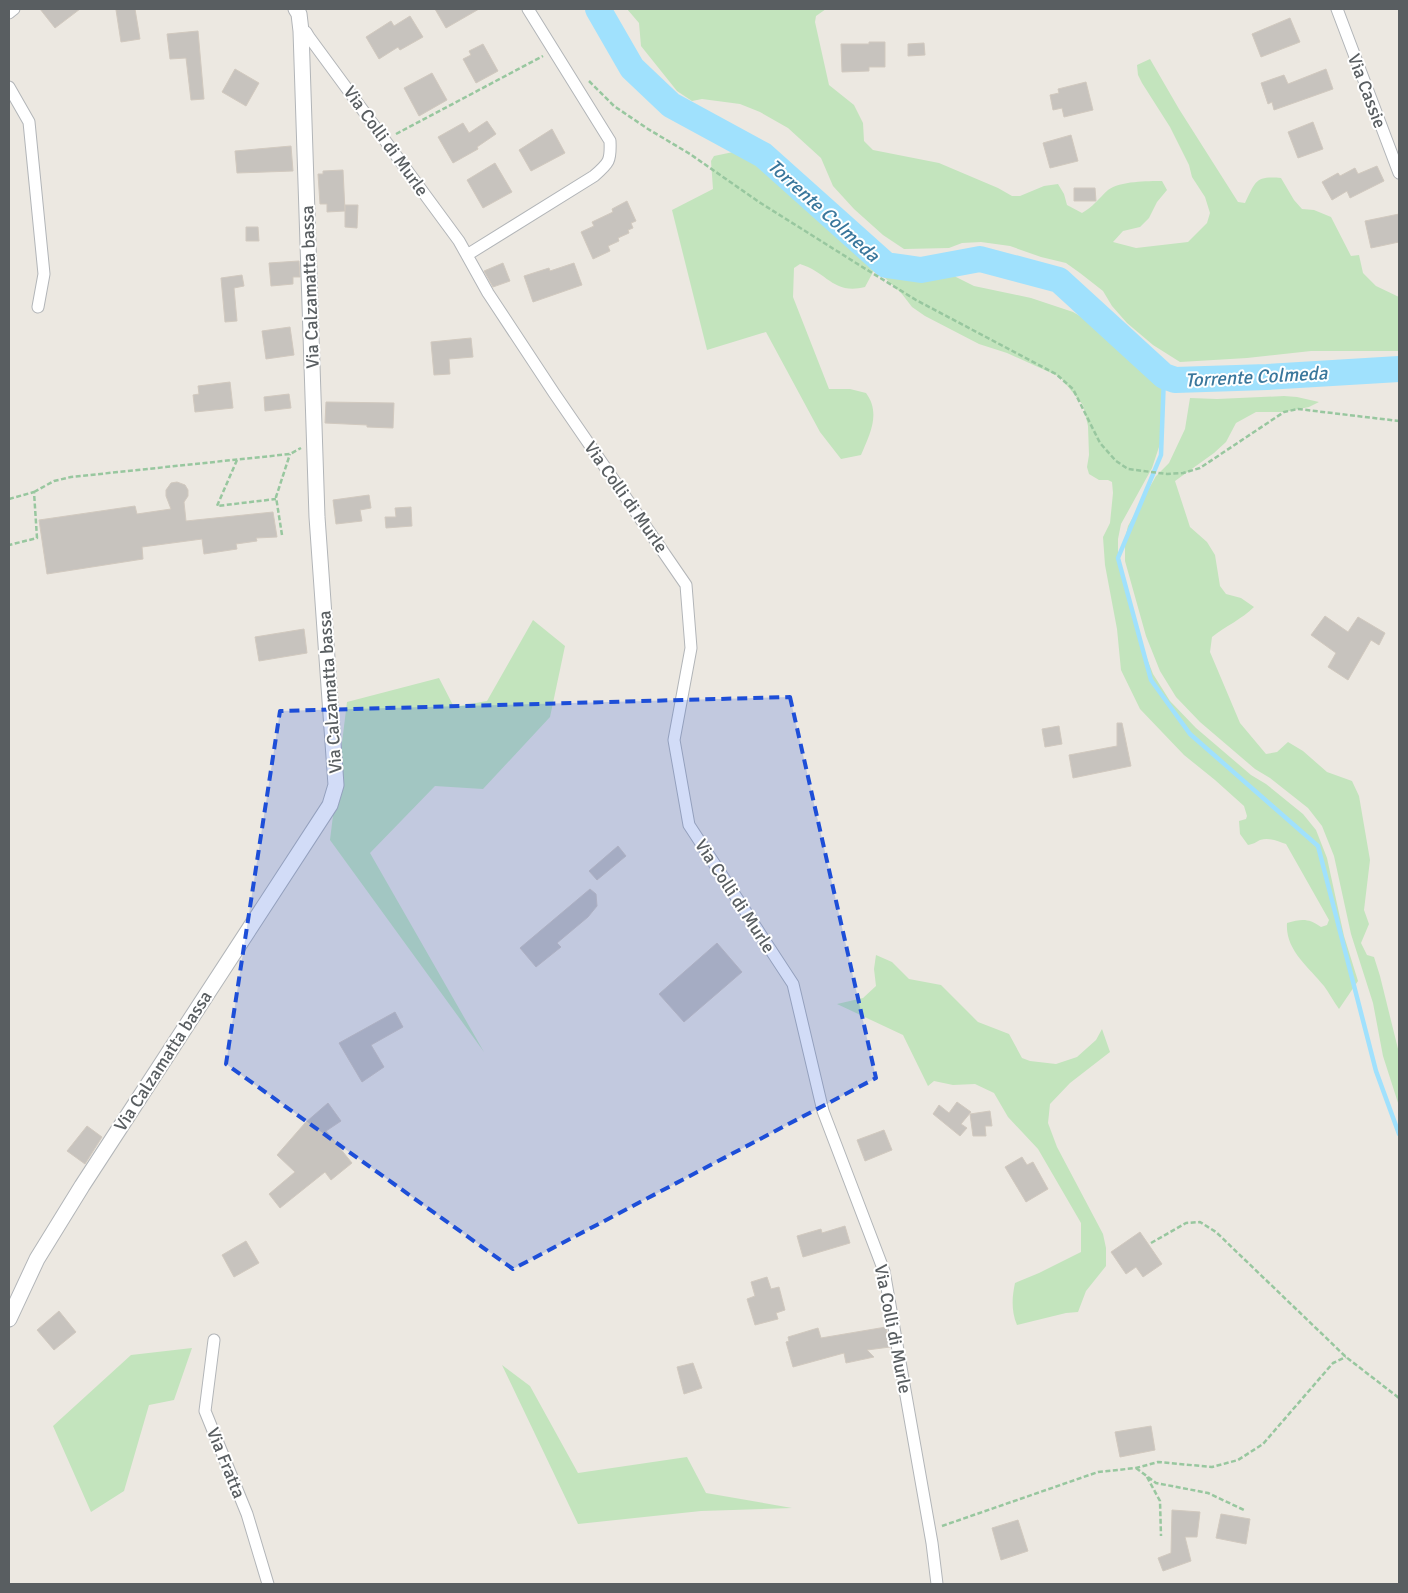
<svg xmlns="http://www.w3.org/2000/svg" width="1408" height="1593" viewBox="0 0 1408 1593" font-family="Signika,sans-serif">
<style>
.green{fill:#c3e4bd}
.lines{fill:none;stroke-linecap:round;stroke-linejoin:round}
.stream{stroke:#a0e1fd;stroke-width:4.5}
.river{stroke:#a0e1fd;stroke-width:26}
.building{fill:#c7c3be;stroke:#d1c9bf}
.minor-casing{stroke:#b2b5b8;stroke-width:13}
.tertiary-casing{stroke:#b2b5b8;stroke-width:17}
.path{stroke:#98c79f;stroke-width:2.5;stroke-dasharray:5 2.5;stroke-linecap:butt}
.minor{stroke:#fff;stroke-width:11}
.tertiary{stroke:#fff;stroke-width:15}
.marked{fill:#1d4ed8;fill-opacity:0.2;stroke:#1d4ed8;stroke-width:4;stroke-dasharray:10 6;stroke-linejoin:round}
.labels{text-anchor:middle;stroke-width:4;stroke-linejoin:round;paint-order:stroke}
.street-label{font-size:18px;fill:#595e61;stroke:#fff}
.water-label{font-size:19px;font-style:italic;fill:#3a779c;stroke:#fff}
</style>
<rect width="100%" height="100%" fill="#ece8e1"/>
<path class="green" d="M627,9H826L816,16L815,22L829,85L854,105L863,123L864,141L873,150L939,163L998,188L1012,196H1020L1044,186L1058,184L1064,194L1067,205L1082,213C1093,207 1099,198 1108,190C1120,181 1148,181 1162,181L1167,190L1157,202L1149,218L1140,227L1123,231L1113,242L1136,248L1188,242L1207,223L1210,213L1205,197L1192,177L1189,165L1170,127L1142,83L1138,75L1137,65L1150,59L1179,109L1238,202L1245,203C1256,181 1255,176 1281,178L1294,200L1302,209L1314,210L1331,217L1351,256L1359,255L1363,273L1376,286L1399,297V351H1311L1247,358L1180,362L1153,345L1127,323L1112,306L1103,291L1080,273L1066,263L1041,257L1010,246L981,242L962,243L949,248L904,249L883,235L854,209L833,186L821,158L788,128L760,112L740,104L702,99L692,101L677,91L641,46L639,23Z
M748,141L785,171L817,202L858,225L878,242L880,259L865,287C833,295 827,272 800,264L794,268L793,297L829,389H850L866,393C881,413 870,434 861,455L841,459L820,432L766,332L707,350L672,210L713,189L711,161L714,156L738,151H748Z
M888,261L902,264L939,261L956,277L974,286L1031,298L1073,312L1114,336L1126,334L1144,349L1164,370L1165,403L1160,444L1152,468L1121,524L1118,539V562L1139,638L1153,674L1170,701L1196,728L1251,775L1266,784L1303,814L1316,830L1327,858L1344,936L1358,981L1339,1009C1334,1002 1329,993 1324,986C1309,967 1285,950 1287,923C1302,919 1308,918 1321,927L1327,925L1329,920L1286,844C1278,841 1269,837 1260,840C1256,842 1254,844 1248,845L1240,834L1239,821L1246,819L1247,816L1244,806L1215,780L1184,755L1140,709L1121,670L1117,629L1105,565L1103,537L1110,523L1113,493L1112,482L1108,480H1099L1089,474L1087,467L1089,455L1088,426L1083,405L1060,377L1007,353L979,344L925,316L912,307L902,294L884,277Z
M1284,396L1297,397L1319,402L1309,407L1284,412H1256L1236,423L1226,442L1214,453L1175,481L1190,527L1207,542L1215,555L1220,586L1226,594L1241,598L1254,607C1242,619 1226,626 1212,637L1210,652L1240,723L1266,754L1277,752L1288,742L1303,751L1327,772L1352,781L1359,796L1370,860L1364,910L1369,924L1361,943L1367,955L1374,957L1380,976L1399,1053V1106L1383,1056L1373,1003L1351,934L1334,856L1322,826L1308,808L1270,778L1255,769L1200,722L1176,697L1160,671L1146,636L1125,561V539L1128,526L1156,476L1169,463L1185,429L1190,398L1217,399Z
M533,620L565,646L550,717L483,789L435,786L370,853L484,1052L330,840L347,702L439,678L454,707L487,701Z
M876,955L892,962L909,979L941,985L978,1022L1009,1034L1022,1058L1030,1061L1056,1064L1077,1057L1096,1040L1102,1029L1110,1052L1070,1083L1050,1104L1048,1123L1057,1147L1103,1234L1106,1248V1266L1086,1291L1078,1312L1066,1313L1017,1325C1011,1311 1012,1297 1015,1283L1039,1273L1081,1252V1223L1038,1149L1008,1117L994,1093L975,1084L953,1085L934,1081L928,1086L903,1035L837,1004L863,998L876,986L874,969Z
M192,1348L174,1400L149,1405L124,1491L91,1512L53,1426L131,1355Z
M502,1365L530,1386L578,1473L687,1457L706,1493L792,1508L701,1511L578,1524Z"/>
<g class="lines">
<path class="stream" d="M1164,376L1161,455L1118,558L1151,680L1190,734L1318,846L1376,1071L1399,1134"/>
<path class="river" d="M598,9L632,68L671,105L763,155L886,265L921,270L980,259L1059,280L1164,376L1175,380L1267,377L1399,369"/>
</g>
<path class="building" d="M40,9H80L55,28Z
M125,9H135L140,39L121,42L116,10Z
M435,9H479L446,28Z
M410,16L423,37L400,50L398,47L379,59L366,37L391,21L394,26Z
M1290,18L1300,42L1261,57L1252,34Z
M198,31L204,99L191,100L186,58L170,59L167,34Z
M869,42H885V67H869V71L842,72L841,44H869Z
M924,43L925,55L908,56V44Z
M483,44L498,71L476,83L463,59L471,55L469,51Z
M235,69L259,83L246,106L222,92Z
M1326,69L1333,89L1274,110L1272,102L1268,104L1261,83L1284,75L1288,84Z
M432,73L447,100L419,116L404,88Z
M1086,82L1093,110L1064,117L1062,108L1053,110L1050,95L1059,93L1058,89Z
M487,121L496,134L477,147L478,149L453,163L438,137L463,123L469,133Z
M1313,122L1323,149L1298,158L1288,132Z
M552,129L565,153L531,171L519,150Z
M1071,135L1078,161L1050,168L1043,143Z
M291,146L293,171L237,173L235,151Z
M495,163L512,192L483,208L467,180Z
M1377,166L1384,181L1350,198L1347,191L1332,200L1322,182L1338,173L1340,176L1355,168L1358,174Z
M343,170L345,211V205H358L357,228L345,227V211L327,212V204H320L318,174H323V171Z
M1074,188H1095L1096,201H1074Z
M627,201L636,221L631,223L633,228L628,230L629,233L618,238L619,241L608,246L610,251L593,259L581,232L594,226L592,222L613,212L612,209Z
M1399,214V242L1371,248L1365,221Z
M246,227H258L259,241H246Z
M299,261L300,277H293V284L271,286L269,263Z
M503,263L510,281L493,287L484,271Z
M574,263L582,285L533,302L524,276L549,268L550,271Z
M242,275L244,286L234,288L237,321L225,322L221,278Z
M290,327L294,355L266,359L262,331Z
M471,338L473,357L449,359L450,374L434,375L431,342Z
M230,382L233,408L195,412L193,395L199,394L198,386Z
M289,394L291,408L265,411L264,397Z
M326,402L394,403L393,428L367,427V425L325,423Z
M177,482L185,485L188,490V496L184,502L186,521L273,512L277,537L256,538L257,541L236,544L237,549L204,554L202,539L142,547L143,559L47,574L39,520L135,506L137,514L171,509L166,496V490L171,483Z
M369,495L371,508L360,510L362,521L336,524L333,500Z
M411,507L412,526L386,528L385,517H396L395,508Z
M1325,616L1348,632L1358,617L1385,633L1379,645L1371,640L1348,680L1328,667L1336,653L1311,635Z
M304,629L307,653L259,661L255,637Z
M1117,723H1122L1131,766L1073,778L1069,755L1117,746Z
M1059,726L1062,744L1045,747L1042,729Z
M618,846L626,856L597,880L589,871Z
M590,889L596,894L597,906L588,917L557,943L561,947L536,967L520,948Z
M717,943L742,972L684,1022L659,994Z
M395,1012L403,1027L371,1045L384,1067L362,1082L339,1043Z
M957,1102L971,1112L961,1124L967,1128L960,1136L933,1114L939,1105L949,1113Z
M328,1103L341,1121L326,1131L352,1163L331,1180L325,1172L280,1208L269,1194L295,1172L277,1155L305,1123Z
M990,1111L992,1126H985L986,1136H973L970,1114Z
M87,1126L102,1137L85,1164L67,1151Z
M884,1130L892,1150L865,1161L857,1140Z
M1022,1157L1027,1165L1033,1162L1048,1189L1026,1202L1005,1167Z
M845,1226L850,1243L803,1257L797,1236L821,1229L822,1233Z
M1140,1232L1162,1264L1143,1277L1136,1267L1126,1274L1111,1252Z
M246,1241L259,1263L234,1277L222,1255Z
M767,1277L771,1289L779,1287L785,1310L776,1313L778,1319L755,1325L747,1299L755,1296L751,1282Z
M59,1311L76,1332L54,1350L37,1330Z
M886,1327L890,1347L867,1350L874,1357L846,1363L844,1353L793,1367L786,1342L789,1341L788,1337L818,1328L821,1338Z
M693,1363L702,1388L684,1394L677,1367Z
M1151,1426L1155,1450L1120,1457L1115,1432Z
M1172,1510L1200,1512L1197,1537H1185L1191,1561L1163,1571L1158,1558L1171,1553Z
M1221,1514L1250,1519L1246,1544L1216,1538Z
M1018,1520L1028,1551L1001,1560L992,1528Z"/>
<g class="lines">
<defs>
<path id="minor" d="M1337,9L1399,173
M9,13L14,9
M301,31L306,32L309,37L459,241L488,293L554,393L686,585L691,648L674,740L689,825L793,984L823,1111L884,1271L932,1543L937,1584
M9,87L29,122L44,274L38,307
M467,255L594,176C609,163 611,161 610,141L528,9
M214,1340L205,1411L247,1514L268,1584"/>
<path id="tertiary" d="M9,1319L37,1259L82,1186L330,805L336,785L317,517L301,31L299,14L296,9"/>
</defs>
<use href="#minor" class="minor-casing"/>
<use href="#tertiary" class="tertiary-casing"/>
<path class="path" d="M589,81L614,106L648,129L690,154L759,202L856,263L916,300L1056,374L1073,389L1100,443L1116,461L1128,469L1167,474L1183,473L1200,468L1284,412L1298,409L1399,421
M396,134L543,56
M237,460L217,506L276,499
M34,492L54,481L71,477L290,454L301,448
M9,499L34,492L37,538L9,545
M282,535L276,497L290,454
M1151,1243L1186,1223L1200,1222L1216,1232L1346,1357L1399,1398
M1136,1468L1156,1483L1208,1493L1244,1510
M1147,1477L1160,1501L1161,1536
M942,1526L1098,1472L1136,1468L1158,1462L1212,1467L1238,1460L1263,1444L1333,1363L1346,1357"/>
<use href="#minor" class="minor"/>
<use href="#tertiary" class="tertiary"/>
</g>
<path class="marked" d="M790,697L876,1078L513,1269L226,1064L280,711Z"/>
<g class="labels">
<g class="street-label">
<text transform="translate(1367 91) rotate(69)" y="6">Via Cassie</text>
<text transform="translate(386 141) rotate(54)" y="6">Via Colli di Murle</text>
<text transform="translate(310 287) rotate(-92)" y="6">Via Calzamatta bassa</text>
<text transform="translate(626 497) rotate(55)" y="6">Via Colli di Murle</text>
<text transform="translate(330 692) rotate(-94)" y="6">Via Calzamatta bassa</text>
<text transform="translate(735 896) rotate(57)" y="6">Via Colli di Murle</text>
<text transform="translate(163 1061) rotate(-57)" y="6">Via Calzamatta bassa</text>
<text transform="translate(893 1329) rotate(79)" y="6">Via Colli di Murle</text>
<text transform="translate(226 1463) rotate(68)" y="6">Via Fratta</text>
</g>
<g class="water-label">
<text transform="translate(824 210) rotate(42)" y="7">Torrente Colmeda</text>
<text transform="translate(1256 376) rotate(-3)" y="7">Torrente Colmeda</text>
</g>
</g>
<rect width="1408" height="1593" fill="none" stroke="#595e61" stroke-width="20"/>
</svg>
